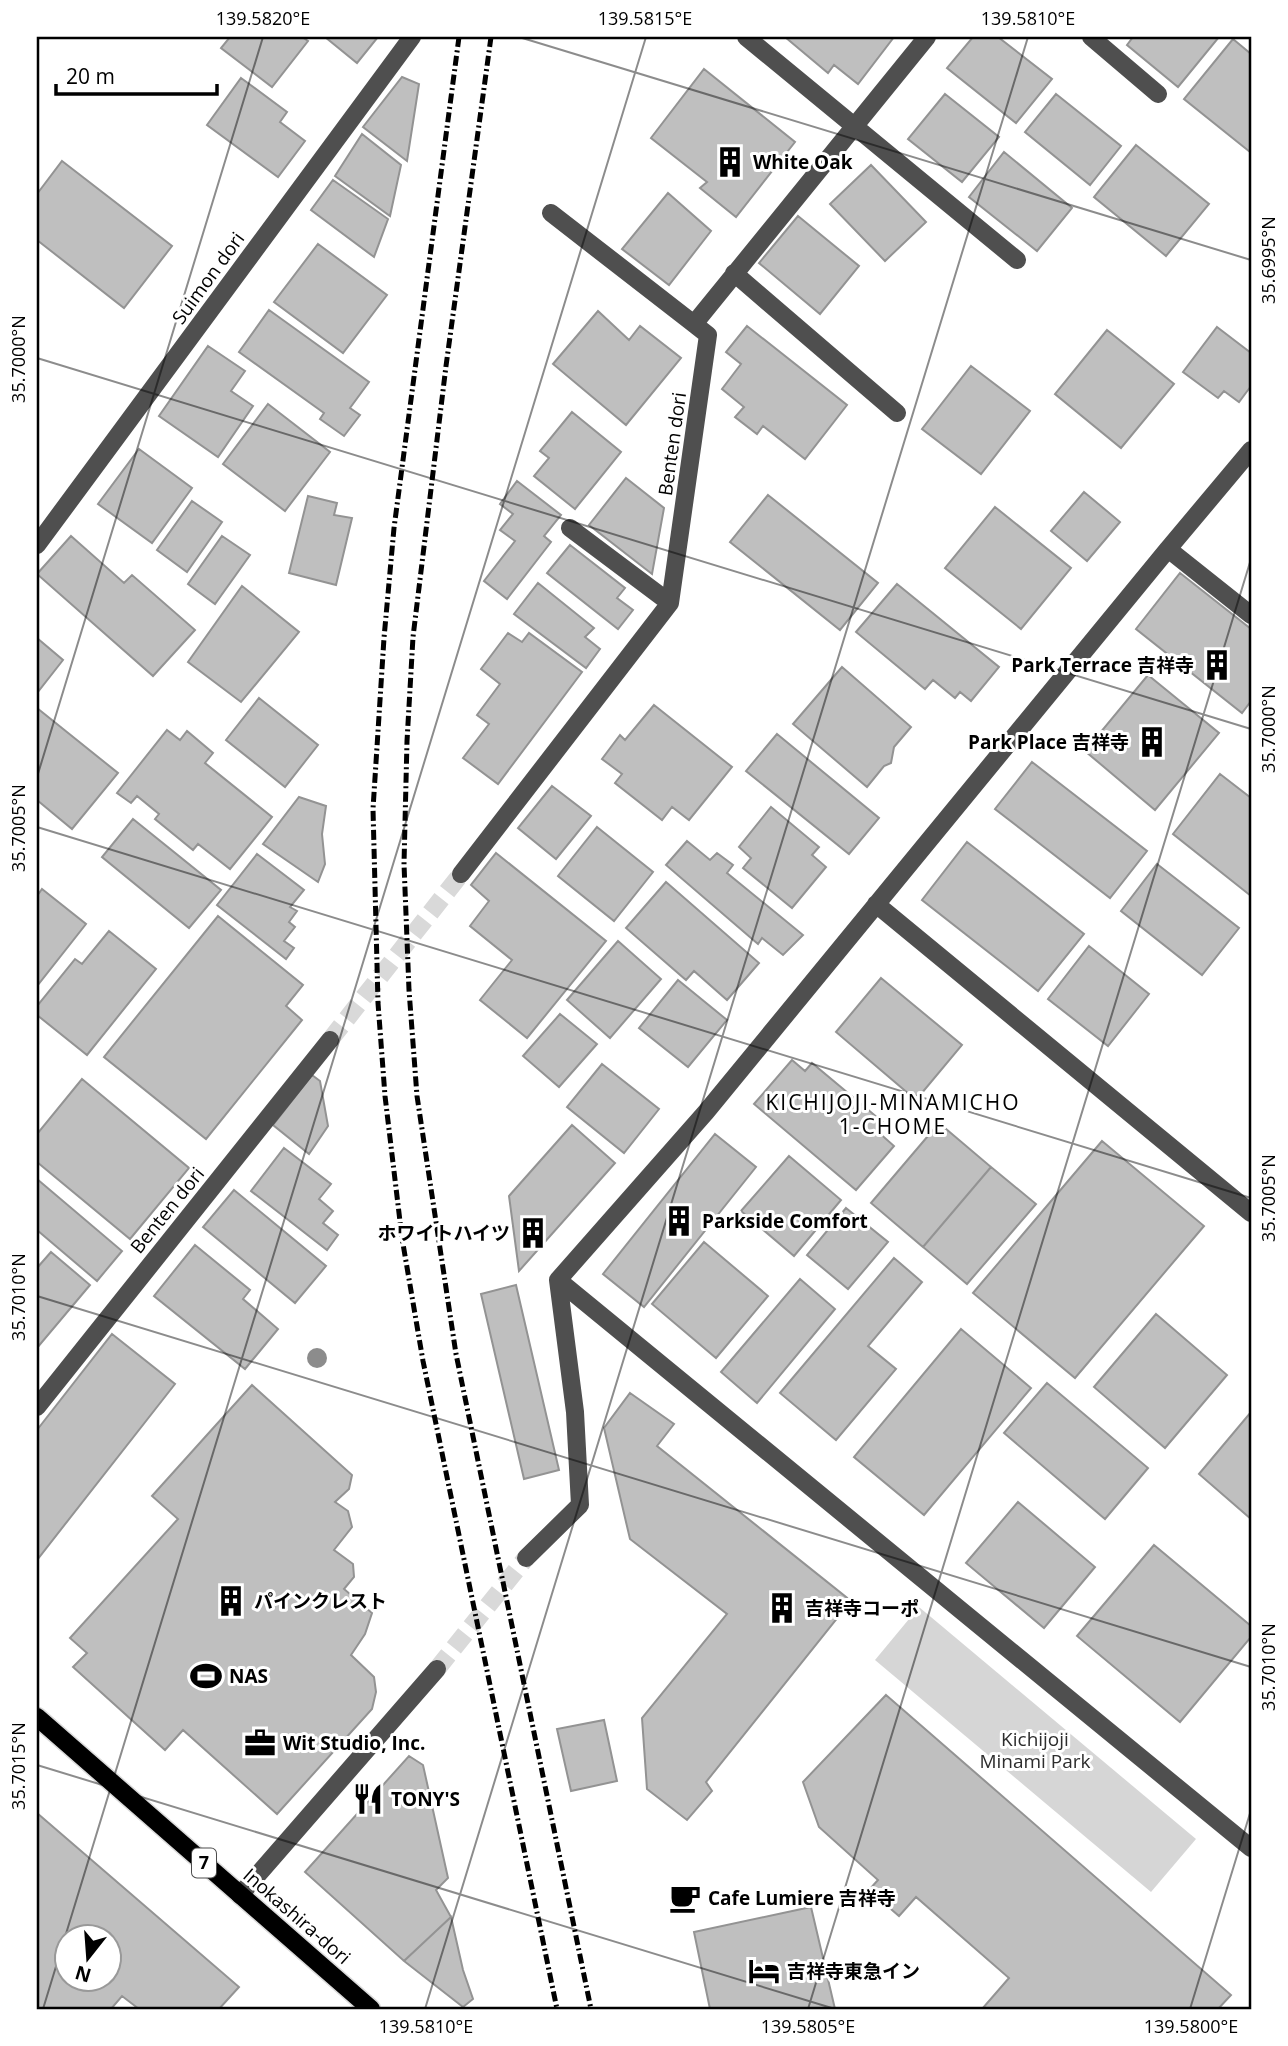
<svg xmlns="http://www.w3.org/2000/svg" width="1288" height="2046" viewBox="0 0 1288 2046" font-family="'Open Sans','Noto Sans JP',sans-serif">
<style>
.green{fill:#d6d6d6}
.building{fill:#bfbfbf;stroke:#939393;stroke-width:2;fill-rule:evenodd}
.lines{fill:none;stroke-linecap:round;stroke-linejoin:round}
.minor-tunnel{stroke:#d9d9d9;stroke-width:18;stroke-dasharray:18 9;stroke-linecap:butt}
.major-casing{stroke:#dbdbdb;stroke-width:21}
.minor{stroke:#4f4f4f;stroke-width:18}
.major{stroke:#000;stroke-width:18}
.rail{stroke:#000;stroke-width:5;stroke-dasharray:10 3.5 2 3.5;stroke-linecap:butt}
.tree{fill:#8c8c8c}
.ticks{fill:none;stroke:#000;stroke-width:2;stroke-opacity:0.45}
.labels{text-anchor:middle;stroke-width:6;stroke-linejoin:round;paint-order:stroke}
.shield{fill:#fff;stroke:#4c4c4c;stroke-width:2}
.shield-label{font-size:18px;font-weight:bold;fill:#000}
.poi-label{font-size:19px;font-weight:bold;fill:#000;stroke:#fff;text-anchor:start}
.street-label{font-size:19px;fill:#000;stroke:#fff}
.park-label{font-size:19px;fill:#2d2d2d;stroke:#fff}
.neighbourhood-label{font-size:21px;letter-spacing:2px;fill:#000;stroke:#fff}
.neatline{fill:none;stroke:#000;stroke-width:2.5}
.ticks-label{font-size:18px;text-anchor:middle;fill:#000}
</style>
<rect width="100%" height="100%" fill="#fff"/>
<path class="green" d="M919,1607L1196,1839L1151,1892L875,1660Z"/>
<path class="building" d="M230,37H302L308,41L272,87L221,48Z
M325,37H378L357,63Z
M785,37H894L858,84L834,65L828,73Z
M973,37H998L1052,79L1016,123L947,68Z
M1133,37H1219L1178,87L1127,45Z
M1233,39L1251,54L1250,152L1184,99Z
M704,69L795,142L736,217L700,188L707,182L651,138Z
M402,77L419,84L407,161L363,127Z
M241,78L287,112L280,122L305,141L278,177L207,125Z
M945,94L999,137L962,182L908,139Z
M1056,94L1121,146L1090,185L1025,132Z
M362,134L401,165L390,216L335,176Z
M1136,145L1209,204L1166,256L1094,197Z
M1004,152L1072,208L1037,251L969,197Z
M62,161L172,246L124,308L37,240V194Z
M871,165L926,222L885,261L830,204Z
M333,180L388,219L374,257L311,210Z
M668,193L711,231L669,285L622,249Z
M798,216L859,266L820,314L759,263Z
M318,244L387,295L343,353L274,302Z
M269,310L369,382L350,408L360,415L344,436L320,419L324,413L239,352Z
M598,311L629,340L640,326L681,358L626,425L553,364Z
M747,326L847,405L805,459L763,426L757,434L735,417L744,407L722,389L741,364L726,352Z
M1217,327L1251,353V386L1239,402L1224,391L1218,398L1183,372Z
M1107,330L1174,384L1121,448L1055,394Z
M208,346L245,371L231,391L253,406L218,457L159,416Z
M971,366L1030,411L981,474L922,429Z
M268,404L330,452L285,511L223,464Z
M572,412L621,452L575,509L534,476L549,458L540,451Z
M139,449L192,488L152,543L98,504Z
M626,478L664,508L652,574L589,525Z
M517,481L561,515L544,536L551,542L507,599L484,581L515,541L500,530L513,514L500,504Z
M1084,492L1120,522L1087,561L1051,531Z
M768,495L878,583L840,630L730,542Z
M308,496L337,503L334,515L352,518L336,585L289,573Z
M192,501L222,522L187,572L157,550Z
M995,507L1071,568L1021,629L945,568Z
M71,536L124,583L132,575L195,630L153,676L37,574Z
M222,536L250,555L215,604L188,584Z
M570,545L625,588L617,598L633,610L618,629L547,573Z
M1180,573L1251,629V701L1242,713L1136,629Z
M538,583L594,628L585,637L600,649L586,668L514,614Z
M897,584L999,667L971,701L960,692L955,698L933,680L925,689L856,632Z
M242,586L299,632L241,702L188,662Z
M508,633L522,642L529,633L582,672L498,784L463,758L489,724L477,715L500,684L481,669Z
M37,638L63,660L37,693Z
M842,667L911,727L894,747L891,763L884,766L867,787L793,724Z
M1148,675L1219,733L1155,810L1085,751Z
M259,698L318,745L285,787L226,740Z
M654,705L732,767L689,820L672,807L662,820L615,783L622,774L602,759L620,735L625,740Z
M37,708L118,773L72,829L37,800Z
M167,730L180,740L187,731L213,753L205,763L272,817L230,869L198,844L193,850L155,819L159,814L137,796L131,803L117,793Z
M777,734L879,818L849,854L746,771Z
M1032,762L1147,851L1110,898L995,809Z
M1220,774L1251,798V896L1173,834Z
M552,786L591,816L556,859L518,828Z
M299,797L326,806L322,834L325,864L318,882L263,844Z
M771,807L819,847L812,855L826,867L792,908L743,868L751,858L739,847Z
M133,819L221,890L189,928L102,857Z
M597,827L653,872L614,921L558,876Z
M687,841L710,860L717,853L733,865L727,873L803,935L783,955L762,938L758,944L666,865Z
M967,842L1084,934L1038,991L922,900Z
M496,853L606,941L527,1038L480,1000L512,960L470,926L489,901L471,885Z
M257,854L304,890L290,907L297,911L289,922L295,927L284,941L294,948L286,959L217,905Z
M1157,864L1239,928L1202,975L1121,911Z
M666,882L759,963L727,1000L694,971L686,980L626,928Z
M42,889L86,924L37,986V896Z
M218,916L303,985L286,1006L302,1020L206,1139L104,1057Z
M109,931L156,969L87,1055L37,1015V1006L75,959L82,964Z
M618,941L661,979L610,1038L567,1000Z
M1089,946L1149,994L1108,1046L1048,999Z
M881,978L962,1045L916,1100L836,1032Z
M678,980L727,1020L688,1067L639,1028Z
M560,1014L597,1044L559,1087L523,1056Z
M792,1060L805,1071L812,1063L884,1123L877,1131L894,1146L856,1190L754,1104Z
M602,1064L659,1109L624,1153L567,1107Z
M312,1075L320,1081L328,1126L309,1154L273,1125Z
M82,1079L189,1168L130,1239L37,1162V1134Z
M939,1123L991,1167L923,1247L871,1203Z
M572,1125L615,1163L519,1271L509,1196Z
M715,1134L756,1167L644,1307L603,1274Z
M1102,1141L1204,1226L1075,1378L973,1293Z
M284,1148L331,1184L319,1199L333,1211L323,1223L338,1235L327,1250L251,1191Z
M789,1156L841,1200L794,1256L741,1211Z
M991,1167L1036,1204L967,1284L923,1247Z
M37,1179L122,1251L97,1281L37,1230Z
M234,1190L326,1266L295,1303L203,1227Z
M846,1208L888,1242L848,1289L807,1255Z
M704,1242L768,1296L716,1358L652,1304Z
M195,1245L250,1290L243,1299L278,1329L245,1369L154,1296Z
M51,1252L90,1285L37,1348V1268Z
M894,1258L922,1282L868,1346L896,1369L836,1440L780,1393Z
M800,1279L835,1309L757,1403L721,1372Z
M516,1285L559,1470L524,1479L481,1294Z
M1156,1314L1227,1375L1165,1448L1094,1387Z
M961,1329L1031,1388L924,1515L854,1457Z
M112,1334L175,1384L37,1560V1430Z
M1047,1383L1148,1468L1105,1519L1004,1433Z
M252,1385L352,1475L349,1489L335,1502L348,1511L352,1527L334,1550L353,1564L354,1577L344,1589L372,1613L365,1634L351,1655L374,1677L376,1692L372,1709L277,1814L183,1730L165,1750L73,1667L87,1653L70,1638L178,1519L152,1496Z
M630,1393L674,1424L657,1446L851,1601L706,1782L712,1791L687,1820L647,1789L642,1718L727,1614L630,1539L604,1428Z
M1251,1412V1519L1199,1474Z
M1018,1502L1095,1567L1044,1628L966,1563Z
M1154,1545L1251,1626V1637L1180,1722L1077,1636Z
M886,1695L1231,1995L1218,2009H982L1009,1978L916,1897L899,1916L869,1890L878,1880L819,1827L803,1782Z
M604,1720L617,1781L571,1791L557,1729Z
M409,1756L423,1765L448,1878L436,1890L451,1917L404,1961L305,1872Z
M37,1813L239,1987L219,2009H139L122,1996L111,2009H37ZM66,1938H108V1980H66Z
M811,1907L835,2009H710L694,1932Z
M451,1917L463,1970L473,1999L463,2007L404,1961Z"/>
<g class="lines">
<path class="minor-tunnel" d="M330,1040L461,874
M437,1669L526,1558"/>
<defs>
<path id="major" d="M37,1717L371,2009"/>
</defs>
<use href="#major" class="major-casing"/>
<path class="minor" d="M746,37L1017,260
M1091,37L1158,94
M551,213L694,324
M734,273L897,413
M570,528L670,603
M37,545L412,37
M1168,549L1251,450
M461,874L670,603L708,335L694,324L927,37
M876,904L1251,1213
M558,1280L1251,1848
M37,1407L330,1040
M526,1558L580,1505L575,1412L558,1280L706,1112L1168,549L1251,615
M240,1895L437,1669"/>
<use href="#major" class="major"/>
<path class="rail" d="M459,37L394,528L384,638L373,809L378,1003L385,1096L402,1238L423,1361L557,2009
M491,37L446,366L413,637L407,741L404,864L409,990L417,1096L456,1354L591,2009"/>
</g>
<circle class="tree" cx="317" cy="1358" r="10"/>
<path class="ticks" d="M519,37L1251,260M37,358L1251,729M37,777L263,37M37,827L1251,1198M37,1296L1251,1667M37,1765L835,2009M43,2009L646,37M425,2009L1028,37M808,2009L1251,559M1190,2009L1251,1810"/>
<defs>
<symbol id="building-bare" viewBox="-9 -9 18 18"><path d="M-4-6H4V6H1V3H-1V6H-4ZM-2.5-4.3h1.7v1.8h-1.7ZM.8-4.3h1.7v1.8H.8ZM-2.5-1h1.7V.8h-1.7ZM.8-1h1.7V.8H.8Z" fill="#000" stroke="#fff" stroke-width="2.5" paint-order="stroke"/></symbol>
<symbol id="stadium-bare" viewBox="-9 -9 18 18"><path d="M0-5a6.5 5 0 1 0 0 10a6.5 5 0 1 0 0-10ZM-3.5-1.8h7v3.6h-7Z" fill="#000" stroke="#fff" stroke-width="2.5" paint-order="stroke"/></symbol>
<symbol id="office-bare" viewBox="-9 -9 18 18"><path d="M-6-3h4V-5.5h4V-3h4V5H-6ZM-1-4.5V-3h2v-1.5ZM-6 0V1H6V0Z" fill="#000" stroke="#fff" stroke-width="2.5" paint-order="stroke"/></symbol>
<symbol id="restaurant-bare" viewBox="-9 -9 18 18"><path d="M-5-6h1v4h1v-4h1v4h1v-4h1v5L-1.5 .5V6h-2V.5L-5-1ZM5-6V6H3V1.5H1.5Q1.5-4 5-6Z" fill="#000" stroke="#fff" stroke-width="2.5" paint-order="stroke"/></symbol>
<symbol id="cafe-bare" viewBox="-9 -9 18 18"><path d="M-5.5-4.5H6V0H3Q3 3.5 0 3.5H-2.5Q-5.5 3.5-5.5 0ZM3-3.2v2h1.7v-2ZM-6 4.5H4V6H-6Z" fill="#000" stroke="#fff" stroke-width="2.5" paint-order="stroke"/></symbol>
<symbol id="hotel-bare" viewBox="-9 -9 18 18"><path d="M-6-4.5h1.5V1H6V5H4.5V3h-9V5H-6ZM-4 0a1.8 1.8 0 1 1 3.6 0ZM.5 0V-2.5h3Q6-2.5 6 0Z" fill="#000" stroke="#fff" stroke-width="2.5" paint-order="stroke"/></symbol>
</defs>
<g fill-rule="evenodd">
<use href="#building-bare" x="708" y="140" width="44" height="44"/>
<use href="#building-bare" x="1195" y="643" width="44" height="44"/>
<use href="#building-bare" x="1130" y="720" width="44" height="44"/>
<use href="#building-bare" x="657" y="1199" width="44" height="44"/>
<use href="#building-bare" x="511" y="1211" width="44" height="44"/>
<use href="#building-bare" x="209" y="1579" width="44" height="44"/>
<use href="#building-bare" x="760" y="1586" width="44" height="44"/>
<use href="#stadium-bare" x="184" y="1654" width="44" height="44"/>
<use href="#office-bare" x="238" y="1721" width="44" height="44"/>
<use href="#restaurant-bare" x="346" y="1777" width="44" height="44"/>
<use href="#cafe-bare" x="663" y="1876" width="44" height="44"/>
<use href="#hotel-bare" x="742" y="1949" width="44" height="44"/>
</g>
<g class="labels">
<rect class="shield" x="192" y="1848.5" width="24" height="29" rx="5"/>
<g class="shield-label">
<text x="204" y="1869">7</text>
</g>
<g class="poi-label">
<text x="753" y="169">White Oak</text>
<text x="1194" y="672" text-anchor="end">Park Terrace 吉祥寺</text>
<text x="1129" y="749" text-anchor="end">Park Place 吉祥寺</text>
<text x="702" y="1228">Parkside Comfort</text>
<text x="510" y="1240" text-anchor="end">ホワイトハイツ</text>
<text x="254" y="1608">パインクレスト</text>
<text x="805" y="1615">吉祥寺コーポ</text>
<text x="229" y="1683">NAS</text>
<text x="283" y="1750">Wit Studio, Inc.</text>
<text x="391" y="1806">TONY'S</text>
<text x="708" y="1905">Cafe Lumiere 吉祥寺</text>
<text x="787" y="1978">吉祥寺東急イン</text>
</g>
<g class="street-label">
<text transform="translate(208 278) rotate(-54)" y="7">Suimon dori</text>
<text transform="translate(672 444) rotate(-82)" y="7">Benten dori</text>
<text transform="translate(167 1210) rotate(-51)" y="7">Benten dori</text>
<text transform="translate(297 1916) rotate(41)" y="7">Inokashira-dori</text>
</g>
<g class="park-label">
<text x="1035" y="1746">Kichijoji<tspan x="1035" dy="22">Minami Park</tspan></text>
</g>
<g class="neighbourhood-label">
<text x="893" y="1110">KICHIJOJI-MINAMICHO<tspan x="893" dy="24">1-CHOME</tspan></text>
</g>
</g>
<rect width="1288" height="2046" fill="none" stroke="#ffffff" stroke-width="77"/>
<g transform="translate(88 1958) rotate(197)"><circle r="33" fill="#ffffff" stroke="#999999" stroke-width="2"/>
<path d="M0-5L12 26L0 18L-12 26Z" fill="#000000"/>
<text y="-10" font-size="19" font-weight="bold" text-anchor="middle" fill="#000000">N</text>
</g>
<path d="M56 84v10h161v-10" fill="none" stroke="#000000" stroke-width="3.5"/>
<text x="66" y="84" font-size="21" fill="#000000" stroke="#ffffff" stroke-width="5" paint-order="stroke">20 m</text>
<rect x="38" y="38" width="1212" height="1970" class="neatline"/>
<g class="ticks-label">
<text x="263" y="25">139.5820°E</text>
<text x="645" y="25">139.5815°E</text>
<text x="1028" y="25">139.5810°E</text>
<text transform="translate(1269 260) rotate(-90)" y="6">35.6995°N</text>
<text transform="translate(19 359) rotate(-90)" y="6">35.7000°N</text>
<text transform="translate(1269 729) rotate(-90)" y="6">35.7000°N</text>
<text transform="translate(19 828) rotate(-90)" y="6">35.7005°N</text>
<text transform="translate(1269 1198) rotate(-90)" y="6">35.7005°N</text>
<text transform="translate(19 1297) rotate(-90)" y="6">35.7010°N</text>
<text transform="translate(1269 1667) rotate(-90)" y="6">35.7010°N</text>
<text transform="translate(19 1766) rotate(-90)" y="6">35.7015°N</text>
<text x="426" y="2033">139.5810°E</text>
<text x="808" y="2033">139.5805°E</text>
<text x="1191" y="2033">139.5800°E</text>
</g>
</svg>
